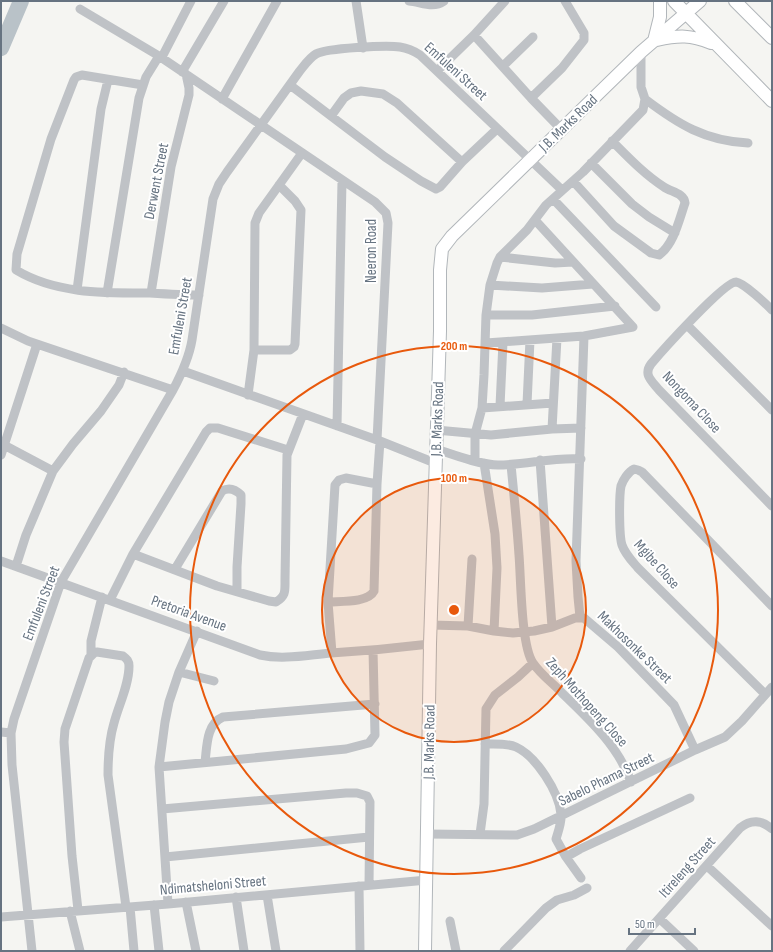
<svg xmlns="http://www.w3.org/2000/svg" width="773" height="952" viewBox="0 0 773 952" font-family="'Sofia Sans Condensed',sans-serif">
<style>
.lines{fill:none;stroke-linecap:round;stroke-linejoin:round}
.river{stroke:#b9c2c8;stroke-width:16}
.secondary-casing{stroke:#b1b6ba;stroke-width:14}
.street{stroke:#bfc2c6;stroke-width:9}
.secondary{stroke:#fff;stroke-width:12}
.ring{fill:none;stroke:#e8590c;stroke-width:2}
.labels{text-anchor:middle;stroke-width:4;stroke-linejoin:round;paint-order:stroke}
.street-label{font-size:15px;fill:#667381;stroke:#fff}
.centre{fill:#e8590c;stroke:#fff;stroke-width:2}
.ring-label{font-size:12px;text-anchor:middle;font-weight:bold;fill:#e8590c;stroke:#fff;stroke-width:4;stroke-linejoin:round;paint-order:stroke}
</style>
<rect width="100%" height="100%" fill="#f5f5f2"/>
<g class="lines">
<path class="river" d="M1,48L21,1"/>
<defs>
<path id="secondary" d="M674,1L772,101
M735,1L772,38
M657,40C679,35 691,35 711,43
M654,41L660,17V1
M425,951L430,644L440,331V270L442,249L452,236L641,52L700,1"/>
</defs>
<use href="#secondary" class="secondary-casing"/>
<path class="street" d="M356,1L363,48
M409,1C421,2 433,9 444,1
M80,9L159,56L375,202L386,213L388,223L377,440
M474,35L531,98L562,68L584,40V33L565,1
M162,57L191,1
M503,66L533,37
M437,71L474,35L505,1
M182,72L224,1
M143,85L82,75L76,77L74,80L51,139L17,254L16,270C56,294 104,293 150,293C166,294 182,295 199,295
M290,85L385,157L421,181L436,189L440,187L462,162L497,129
M531,98L561,129
M222,99L277,1
M645,99C678,124 705,141 748,143
M331,116L344,98L351,93L361,91L383,94L397,103L462,162
M591,163L632,204L649,217L675,233
M573,181L614,226L651,253L659,255C674,244 679,220 685,203C684,193 671,192 664,187C644,174 628,157 612,141
M553,199L656,307
M500,257L555,263L573,262
M490,285L542,288L593,284
M77,290L101,109L108,80
M107,293L139,98L146,77L159,56
M151,293L171,167L189,95V88L186,74
M772,310C766,304 744,283 736,282C724,282 662,351 651,364C643,375 652,381 659,390L772,506
M486,315H532L615,306
M687,325L772,410
M1,328L28,341L173,390
M486,343L584,336L633,327L535,220
M254,350H290L294,347L295,344L301,210L295,201L279,185
M183,371L380,441L435,463
M248,395L254,350L255,223L259,213L302,153
M527,404L530,340
M500,406L503,342
M482,408L553,403
M337,426L342,181
M552,429L557,338
M436,430L491,435L552,429L581,428
M4,445L53,471
M436,449C454,455 480,465 498,465C526,465 553,457 581,459
M1,455L37,344
M540,460L552,627
M475,461V434L482,408L484,375L486,315L490,285L497,263L500,257L527,230L546,205L583,172L643,110L645,99L641,87V52
M484,463L495,534L497,568L494,631
M511,465C514,495 517,525 519,555C521,579 521,646 533,663C541,675 554,684 563,694C589,719 619,747 631,782
M133,554L217,586L269,601L276,602C286,596 285,591 285,580L287,455L303,414
M1,561L260,655C283,660 307,655 331,653C364,651 397,648 430,644
M16,566L26,535L53,471L73,444L101,411L119,385L124,372
M175,569L222,491C229,487 235,489 241,495V504L237,567V591
M110,600L133,554L206,432L210,428H218L288,450
M328,602C341,601 368,603 374,591L377,484L380,441
M580,617L578,597L576,561L584,336
M431,625L468,626L494,631L513,633L534,631L552,627L575,618H584L618,647L674,705L695,750
M468,626L472,559
M332,653L328,602L335,485L339,480L346,478L377,484
M91,655V641L102,597
M179,672L214,681
M765,694L638,568C632,561 625,554 622,545C619,536 619,496 621,486C623,480 628,472 634,469L638,470L642,472L772,606
M1,732L11,733
M485,744C495,744 507,743 516,747C536,756 559,792 561,814C562,822 558,832 556,839L566,857L581,878
M205,762C207,747 206,724 223,717L375,704
M159,767L346,749L369,743L375,735L373,650
M162,809L346,793H357L367,796L370,802L369,885
M427,834L517,835L534,829L695,750L725,737L742,721L772,687
M480,834L484,804L486,709L495,695L518,677L533,663
M165,857L369,837
M566,857L580,849L690,798
M707,866L772,926
M359,886L360,951
M267,895L276,951
M236,897L244,951
M186,902L196,951
M168,904L159,767L165,722L169,702L179,672L197,631
M154,905L159,951
M130,907L134,951
M78,910L72,856L64,742L65,729L89,658L94,653L97,652L123,656C127,659 129,661 129,666C129,685 119,704 114,723C109,740 108,756 108,775L126,907
M70,911L80,951
M1,917L168,904L427,880
M660,919L694,951
M450,921L456,951
M32,951L12,765L11,733L14,719L61,582L173,390C182,373 189,358 192,340L213,199L219,184L227,172L299,72C304,66 309,58 316,54C326,48 387,45 400,47C407,48 414,51 420,55L562,190
M504,951L546,908L557,900L574,895L587,888
M630,951L740,828C751,819 762,820 772,829"/>
<use href="#secondary" class="secondary"/>
</g>
<circle cx="454" cy="610" r="132" fill="#e8590c" fill-opacity=".12"/>
<g class="ring">
<circle cx="454" cy="610" r="132"/>
<circle cx="454" cy="610" r="264"/>
</g>
<g class="labels">
<g class="street-label">
<text transform="translate(456 71) rotate(42)" y="5">Emfuleni Street</text>
<text transform="translate(568 123) rotate(-44)" y="5">J.B. Marks Road</text>
<text transform="translate(156 181) rotate(-79)" y="5">Derwent Street</text>
<text transform="translate(371 251) rotate(-90)" y="5">Neeron Road</text>
<text transform="translate(180 316) rotate(-80)" y="5">Emfuleni Street</text>
<text transform="translate(692 402) rotate(47)" y="5">Nongoma Close</text>
<text transform="translate(437 419) rotate(-88)" y="5">J.B. Marks Road</text>
<text transform="translate(657 564) rotate(48)" y="5">Mgibe Close</text>
<text transform="translate(41 603) rotate(-69)" y="5">Emfuleni Street</text>
<text transform="translate(189 613) rotate(20)" y="5">Pretoria Avenue</text>
<text transform="translate(635 647) rotate(44)" y="5">Makhosonke Street</text>
<text transform="translate(587 702) rotate(48)" y="5">Zeph Mothopeng Close</text>
<text transform="translate(429 742) rotate(-89)" y="5">J.B. Marks Road</text>
<text transform="translate(606 779) rotate(-26)" y="5">Sabelo Phama Street</text>
<text transform="translate(687 867) rotate(-48)" y="5">Itireleng Street</text>
<text transform="translate(213 885) rotate(-5)" y="5">Ndimatsheloni Street</text>
</g>
</g>
<circle cx="454" cy="610" r="6" class="centre"/>
<g class="ring-label">
<text x="454" y="350">200 m</text>
<text x="454" y="482">100 m</text>
</g>
<rect width="773" height="952" fill="none" stroke="#667381" stroke-width="4"/>
<path d="M629 928v6h66v-6" fill="none" stroke="#667381" stroke-width="2"/>
<text x="635" y="928" font-size="12" fill="#667381" stroke="#ffffff" stroke-width="3" paint-order="stroke">50 m</text>
</svg>
